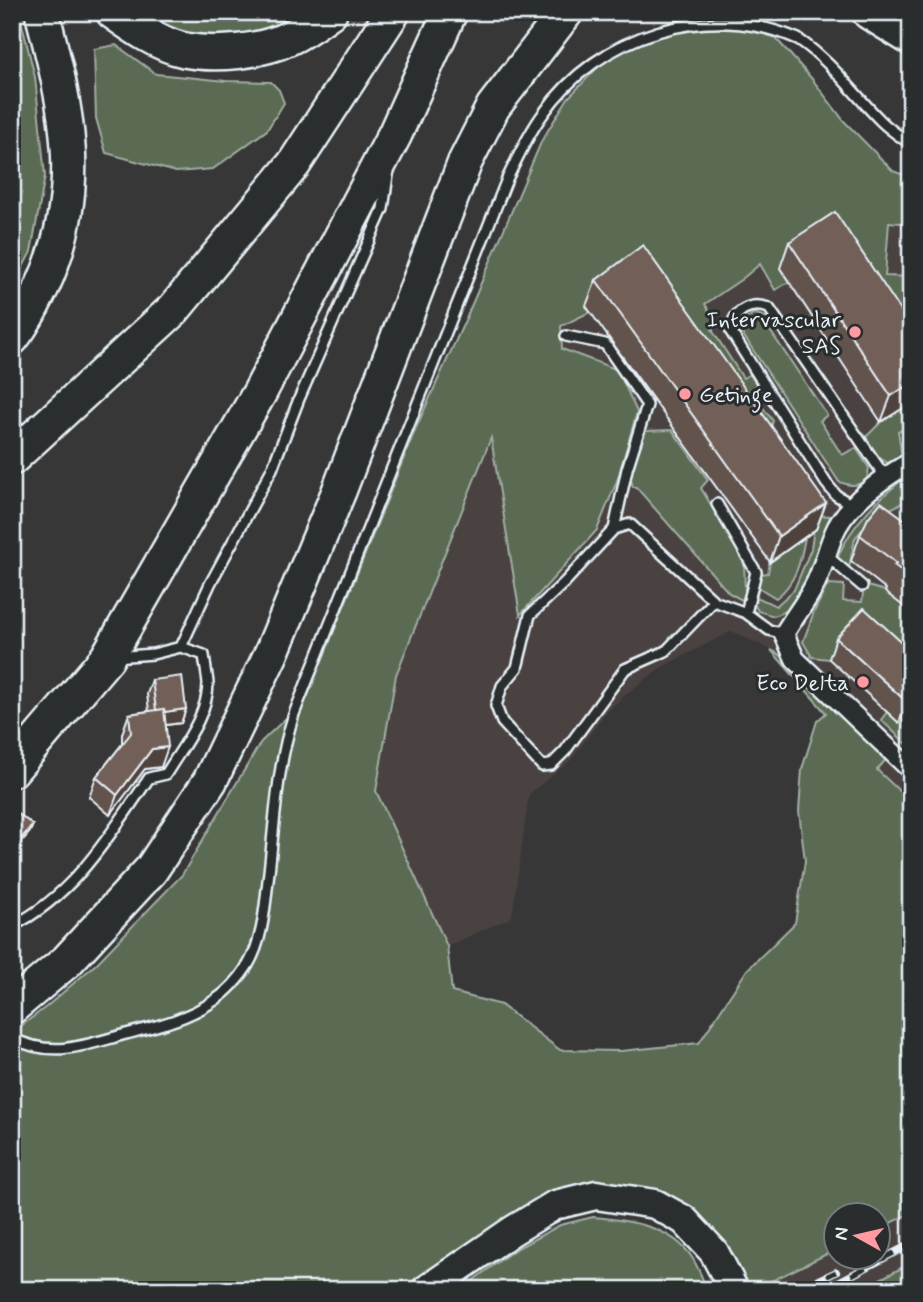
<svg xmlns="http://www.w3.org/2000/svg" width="923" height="1302" viewBox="0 0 923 1302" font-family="Mynerve,sans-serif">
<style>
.built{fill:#494341}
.green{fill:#5a6a52;stroke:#a1aea5;stroke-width:2}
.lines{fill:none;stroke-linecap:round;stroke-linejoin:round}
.service-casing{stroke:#e8f1f8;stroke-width:14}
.minor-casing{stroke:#e8f1f8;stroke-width:23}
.primary-casing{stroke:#e8f1f8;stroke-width:33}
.motorway-casing{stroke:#e8f1f8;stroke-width:38}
.service{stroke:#2a2d2e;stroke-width:9}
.minor{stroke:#2a2d2e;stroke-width:18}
.primary{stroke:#2a2d2e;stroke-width:28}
.motorway{stroke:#2a2d2e;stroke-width:33}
.rail-casing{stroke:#e8f1f8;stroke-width:8}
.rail{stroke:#2a2d2e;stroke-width:5;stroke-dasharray:16;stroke-linecap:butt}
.wall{fill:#62534d;stroke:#e8f1f8;stroke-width:2}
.shaded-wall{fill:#50433e;stroke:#e8f1f8;stroke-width:2}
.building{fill:#726059;stroke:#e8f1f8;stroke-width:2}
.poi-dot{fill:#ff9aa2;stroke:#2a2d2e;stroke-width:2.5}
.labels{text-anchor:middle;stroke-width:6;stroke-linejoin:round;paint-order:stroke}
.poi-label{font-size:23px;fill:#e8f1f8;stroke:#2a2d2e;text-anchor:end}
</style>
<rect width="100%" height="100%" fill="#383737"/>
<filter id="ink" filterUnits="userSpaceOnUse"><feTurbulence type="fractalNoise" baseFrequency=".0143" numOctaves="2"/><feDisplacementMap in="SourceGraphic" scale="14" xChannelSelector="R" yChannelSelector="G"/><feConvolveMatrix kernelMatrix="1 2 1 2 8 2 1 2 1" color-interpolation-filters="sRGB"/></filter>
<g filter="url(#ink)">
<path class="built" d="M818,216L911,224V878L857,789L826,713L771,650L732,631L660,668L626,694L604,715L571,760L529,794L512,917L447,946L376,791L396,675L492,437L564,293Z
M911,1215V1263L859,1290H754L835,1252L836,1256H878V1231Z"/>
<path class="green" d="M12,12H19L35,77L45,176L31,252L12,287Z
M135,12H312L254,37L181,38Z
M738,25L772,34L812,79L844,121L893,171L911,178V224L889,222L885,276L911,277V366L780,268L789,282L775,290L760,264L742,279L705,304L718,325L712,330L743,378L750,374L761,392L755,397L773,421L770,430L587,306L590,312L561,326L562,349L618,370L637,412L617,481L597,530L520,615L491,438L396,675L376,791L447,946L452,992L501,1005L560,1050L621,1051L699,1043L747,970L795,923L805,861L799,811L802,769L817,721L826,713L771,650L784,657L800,676L888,757L877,770L911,802V1213L878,1229V1214H836L835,1250L753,1290H743L694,1210L664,1191L599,1183L556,1190L502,1222L404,1290H12V1033L46,1007L96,964L182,875L261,742L307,698L416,428L467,316L542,140L568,98L600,65L632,44L668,30Z
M116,45L156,74L226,81L271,82L279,90L284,103L267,130L213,169L176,172L106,153L96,118L94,49Z
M754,313L771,319L775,325L769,329L827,415L820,421L842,455L856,448L869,468L867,479C857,487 851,486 839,482L742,333L747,318Z
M911,403V428L898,431L902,456L888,463L876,456L866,437L881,422Z
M672,430L708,480L701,488L744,561L745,593L742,600L729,593L636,487H633L630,476L646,431Z
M911,473V499L873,517L855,538L849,568L837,559C852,522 880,497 911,473Z
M816,515L830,516L803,587L788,610L774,616L758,611L754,604L757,597L776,606L794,590L811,549Z
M805,537C801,561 796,583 776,598L758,587L760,574L768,573L770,562Z
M828,584L844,585L843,601L862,602L864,585L885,591L911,612L908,708L911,710V748L881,720L887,712L899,722L857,628L829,659L812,657L803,642L814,612Z
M593,1217C628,1220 673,1226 693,1259C699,1269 703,1280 707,1290H460L514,1250L560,1225Z
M911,1263V1290H859Z"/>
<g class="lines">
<defs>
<path id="service" d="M566,336L605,344L647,405L627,469L614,529
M717,504L756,572L746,613
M853,506L836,495L826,483L731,332C732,311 750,301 769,308L886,478
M826,555L862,586
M714,601L666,651L625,669L565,751L551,765L542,766L502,722L496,706L502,686L517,668L530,615L565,582L614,529L630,524L714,601L746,613L769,630L784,634
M115,657L153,654L181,647L210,584L272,469L299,399L383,209L388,175
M12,926C75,895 111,833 149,778L166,774C182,747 208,716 208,683C207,674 205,664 204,655L181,647
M12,1038C53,1059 85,1045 126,1034C157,1026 188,1019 215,1000C227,992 240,978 248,965C264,938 265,903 269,872C275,819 277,765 294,714L507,179C518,157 528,134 543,114C598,34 708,0 798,39C831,61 854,94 881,121C890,130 901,137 911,144"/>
<path id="minor" d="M911,462C885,476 852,500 837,527C827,546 824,569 813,588C805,604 793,618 784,634L795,659L911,770"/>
<path id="primary" d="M426,1290L512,1231L555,1205L596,1195L655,1204L684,1220L714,1252L734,1290"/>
<path id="motorway" d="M113,12C134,27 158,44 184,50C216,56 260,52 289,38C304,31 317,21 330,12
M869,12L911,38
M12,338C25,322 33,305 42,287C87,190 67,110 42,12
M12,458L174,309L294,164L393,12
M12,770L107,658L260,392L395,134L450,12
M12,1007L67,961L151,870L210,781L271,654L339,491L465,162L493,107L566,12"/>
</defs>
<use href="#service" class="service-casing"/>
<use href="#minor" class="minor-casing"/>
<use href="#primary" class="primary-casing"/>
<use href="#motorway" class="motorway-casing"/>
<use href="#service" class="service"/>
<use href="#minor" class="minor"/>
<use href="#primary" class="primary"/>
<use href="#motorway" class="motorway"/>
<defs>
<path id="rail" d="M798,1290L836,1272
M823,1290L911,1244"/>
</defs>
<use href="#rail" class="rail-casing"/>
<use href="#rail" class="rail"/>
</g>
<path class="wall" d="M789,242L911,326V403L881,422L780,268Z
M596,280L826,503L816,529L770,562L586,306Z
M911,524V612L885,592L886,589L851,561L860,535Z
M836,638L907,702L899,723L829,659Z
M152,680L186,709L181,723L166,725L161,767L145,769L110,815L89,797L96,777L122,744V734L129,714L149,711L147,694Z"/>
<path class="shaded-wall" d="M911,383V403L881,422L891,396Z
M826,503L816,529L770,562L779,536Z
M186,709L181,723L151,727L156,713Z
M168,747L161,767L145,769L110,815L117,795L152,749Z
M33,825L30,832L12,853V849Z"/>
<path class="building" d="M835,212L911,326V383L891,396L789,242Z
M643,245L826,503L779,536L596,280Z
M881,502L911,524V578L894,565L896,563L860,535L868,518Z
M864,608L910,650L907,702L836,638Z
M182,676L186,709L165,712L164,709L156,710L152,680Z
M164,709L168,747L152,749L117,795L96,777L131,733L129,714Z
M12,809L33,825L12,849Z"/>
</g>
<g class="poi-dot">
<circle cx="855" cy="332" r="7"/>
<circle cx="685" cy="394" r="7"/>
<circle cx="863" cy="682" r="7"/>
</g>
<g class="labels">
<g class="poi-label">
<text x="841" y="327">Intervascular<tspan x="841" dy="26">SAS</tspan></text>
<text x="699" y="402" text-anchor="start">Getinge</text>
<text x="849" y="690">Eco Delta</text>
</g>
</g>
<rect width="923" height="1302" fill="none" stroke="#2a2d2e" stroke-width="42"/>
<rect x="21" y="21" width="881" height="1260" fill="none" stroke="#e8f1f8" stroke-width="2.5" filter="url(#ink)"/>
<g transform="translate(857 1236) rotate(278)"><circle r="33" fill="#2a2d2e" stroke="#767b7f" stroke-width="2"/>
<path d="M0-5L12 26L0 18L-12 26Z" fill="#ff9aa2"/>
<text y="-10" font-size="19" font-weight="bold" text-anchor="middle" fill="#e8f1f8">N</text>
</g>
</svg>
